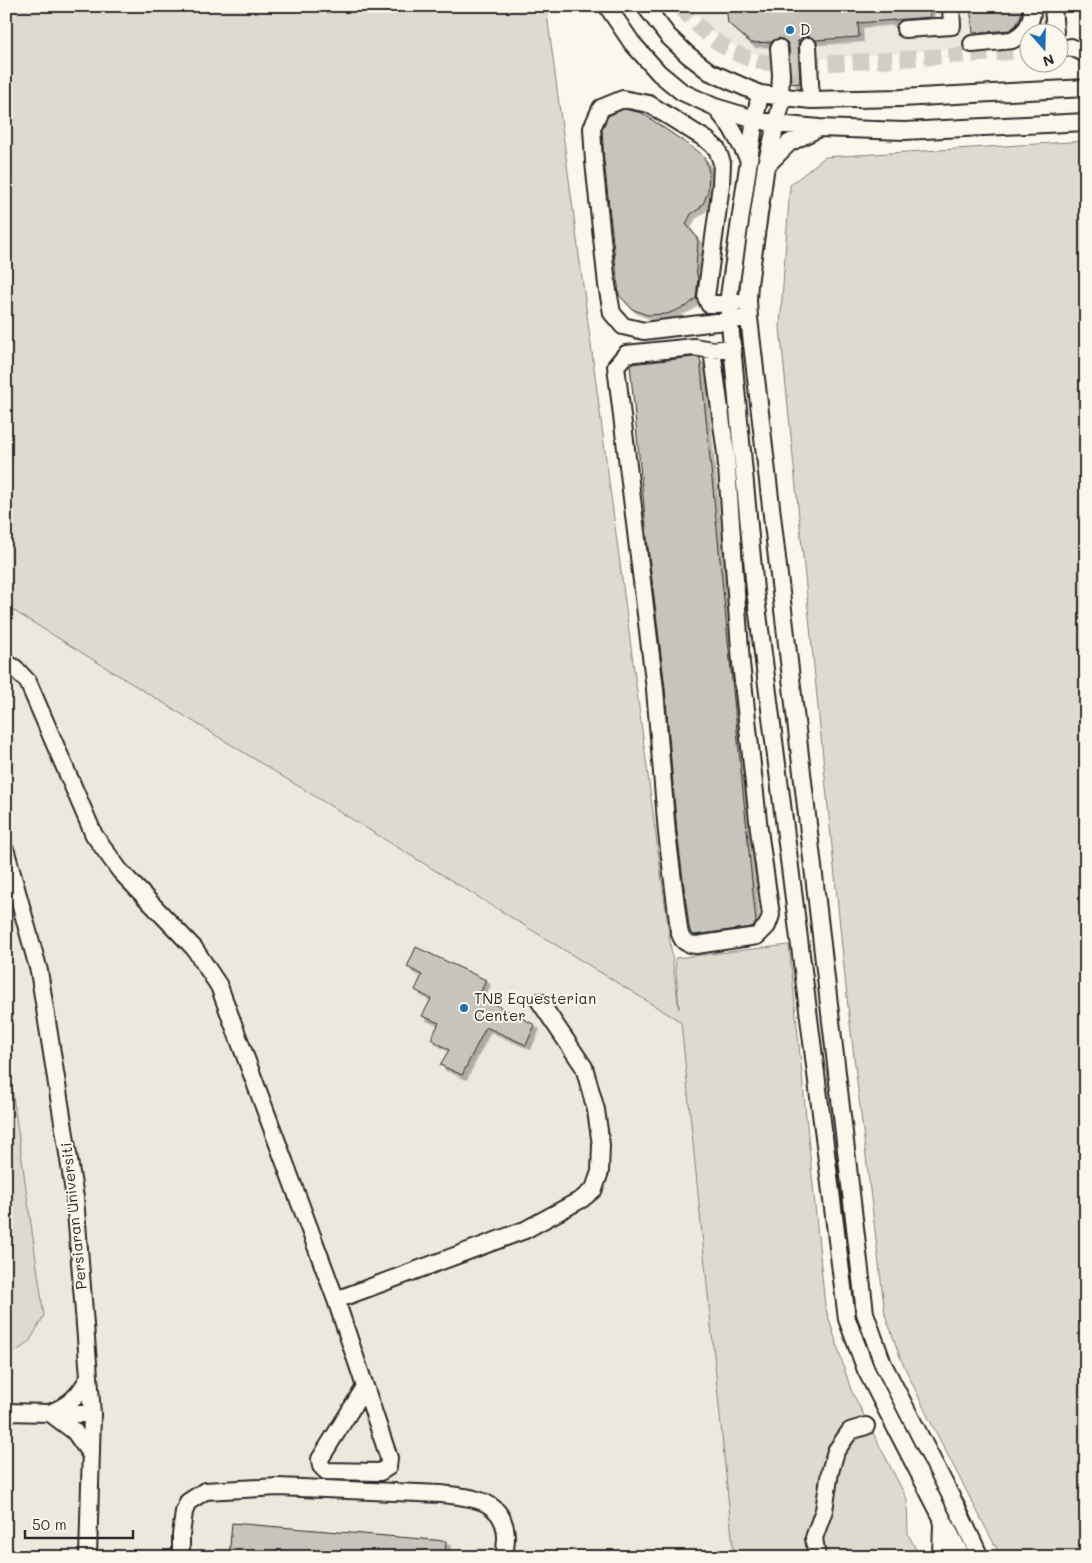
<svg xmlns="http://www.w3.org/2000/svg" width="1092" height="1563" viewBox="0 0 1092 1563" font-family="Mali,sans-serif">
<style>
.built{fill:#ebe8de}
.green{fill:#dddad0;stroke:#84827e}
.building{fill:#c7c4bc;stroke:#2b2b2b;filter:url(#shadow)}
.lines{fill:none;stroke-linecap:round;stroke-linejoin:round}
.minor-tunnel{stroke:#d1cec5;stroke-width:16;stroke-dasharray:16 8;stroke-linecap:butt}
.minor-casing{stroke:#2b2b2b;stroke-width:20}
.minor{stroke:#fbf7ec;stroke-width:16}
.poi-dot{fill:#1f6fb2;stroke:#fbf7ec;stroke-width:2}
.labels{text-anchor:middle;stroke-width:4;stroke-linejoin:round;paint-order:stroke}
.poi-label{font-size:15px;fill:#2b2b2b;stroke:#fbf7ec;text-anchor:start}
.street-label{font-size:15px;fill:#2b2b2b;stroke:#fbf7ec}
</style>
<defs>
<filter id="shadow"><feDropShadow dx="4.5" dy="4.5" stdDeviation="0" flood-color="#0004"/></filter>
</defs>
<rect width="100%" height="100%" fill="#fbf7ec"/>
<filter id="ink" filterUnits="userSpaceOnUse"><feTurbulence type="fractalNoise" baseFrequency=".02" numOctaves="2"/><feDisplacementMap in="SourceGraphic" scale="10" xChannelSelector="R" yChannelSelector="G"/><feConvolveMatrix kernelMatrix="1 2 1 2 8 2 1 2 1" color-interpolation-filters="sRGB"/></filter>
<g filter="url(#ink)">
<path class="built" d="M688,6H1048L1050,32H1030L1029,43L816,59L770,58L741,49L713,33Z
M6,606L681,1022L734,1557H6Z"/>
<path class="green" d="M6,6H546L679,1009L675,958L789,945L825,1306L851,1390L907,1499L908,1534L920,1557H734L681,1022L6,606Z
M1086,141V1557H1001L929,1419L900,1357L885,1314L848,1007L780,327L790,185L825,157Z
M6,1046L44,1316L29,1342L6,1359Z"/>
<path class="building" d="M726,6H929L930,17L858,23L859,37L816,40L808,36L803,37L798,41L800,83L791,84L789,47L787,42L779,38L771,42L751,43L728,23Z
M970,6H1022L1021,15L1017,24L1010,30L973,33Z
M624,109L642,113L699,152L706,161L709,172L708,191L704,202L699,209L691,214L686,224L694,234L698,241L696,269L698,279L696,298L687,306L667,314L647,315L632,309L619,295L604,161L602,130L608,116Z
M694,357L700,358L756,922L752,927L694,935L691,933L689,927L677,832L665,688L648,547L630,365L631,364Z
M416,947L486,980L479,996L535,1025L526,1045L486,1027L462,1075L440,1065L449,1050L431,1039L439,1023L422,1016L431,999L415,990L422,975L407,967Z
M232,1523L446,1541L445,1557H229Z"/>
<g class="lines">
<path class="minor-tunnel" d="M680,6C698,28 720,48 747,58C765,64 784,64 802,65L1030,51"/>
<defs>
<path id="minor" d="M607,6L632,43L659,73L682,92L715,107L755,119L776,124L819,128L904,131L1086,122
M645,6L668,36L688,55L710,72L760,94L811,100L901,98L1086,88
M1053,6L1055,32
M905,29L952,26L951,6
M972,44L1012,40C1026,33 1033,23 1032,6
M808,46L811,100
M779,48L781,74L780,97
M1060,49L1071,47L1086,54
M760,94L755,119L728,303L755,590L847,1319L866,1370L962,1557
M783,97L766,165L749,284L748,300L749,318L865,1313L883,1364L958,1510L980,1557
M715,107L731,127L749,160
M767,165L789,143L819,128
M739,302L715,304H709L706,297L721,185L722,163L717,149L707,140L649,104L623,99L601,108L592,128L594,162L607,285L612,313L623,326L644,331L740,319
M712,350L726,454L741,663L759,830L771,915L767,926L757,936L696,945C685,944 681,941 679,929L667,833L655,689L616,366L626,354L694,347L712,350L733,348
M6,663L15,668L28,682L94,835L120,871L194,948L219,986L336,1300L389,1458L388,1467L380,1472L326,1471L321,1466L320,1459L365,1387
M6,852L39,971L75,1198L92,1414L88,1557
M336,1300L525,1230L582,1199L594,1189L600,1172L601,1145L596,1110L584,1067L540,1002
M6,1412L92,1414
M52,1412C70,1405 80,1394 89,1377
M50,1413L74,1431L91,1455
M181,1557V1535L184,1512L188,1502L205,1491L278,1487L441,1494C470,1497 505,1499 506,1537C506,1543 505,1550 504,1557
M817,1557L814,1538L824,1510L830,1472L836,1451L850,1431L866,1426
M941,1557L942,1522"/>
</defs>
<use href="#minor" class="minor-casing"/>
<use href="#minor" class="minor"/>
</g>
</g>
<g class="poi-dot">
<circle cx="790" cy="30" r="5"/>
<circle cx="464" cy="1008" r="5"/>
</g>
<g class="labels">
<g class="poi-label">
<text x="800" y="35">D</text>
<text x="474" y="1004">TNB Equesterian<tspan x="474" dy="17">Center</tspan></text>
</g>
<g class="street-label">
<text transform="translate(74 1216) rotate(-96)" y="5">Persiaran Universiti</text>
</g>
</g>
<rect width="1092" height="1563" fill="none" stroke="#fbf7ec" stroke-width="25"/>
<rect x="12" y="12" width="1067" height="1538" fill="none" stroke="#2b2b2b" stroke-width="2" filter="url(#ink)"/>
<g transform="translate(1044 48) rotate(160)"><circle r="24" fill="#fbf7ec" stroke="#a8a59f"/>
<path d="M0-4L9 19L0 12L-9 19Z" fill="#1f6fb2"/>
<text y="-8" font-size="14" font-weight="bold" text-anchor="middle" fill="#2b2b2b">N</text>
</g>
<path d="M25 1530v8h108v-8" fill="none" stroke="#2b2b2b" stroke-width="2.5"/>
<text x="32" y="1530" font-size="15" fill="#2b2b2b" stroke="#fbf7ec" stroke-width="4" paint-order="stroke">50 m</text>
</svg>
